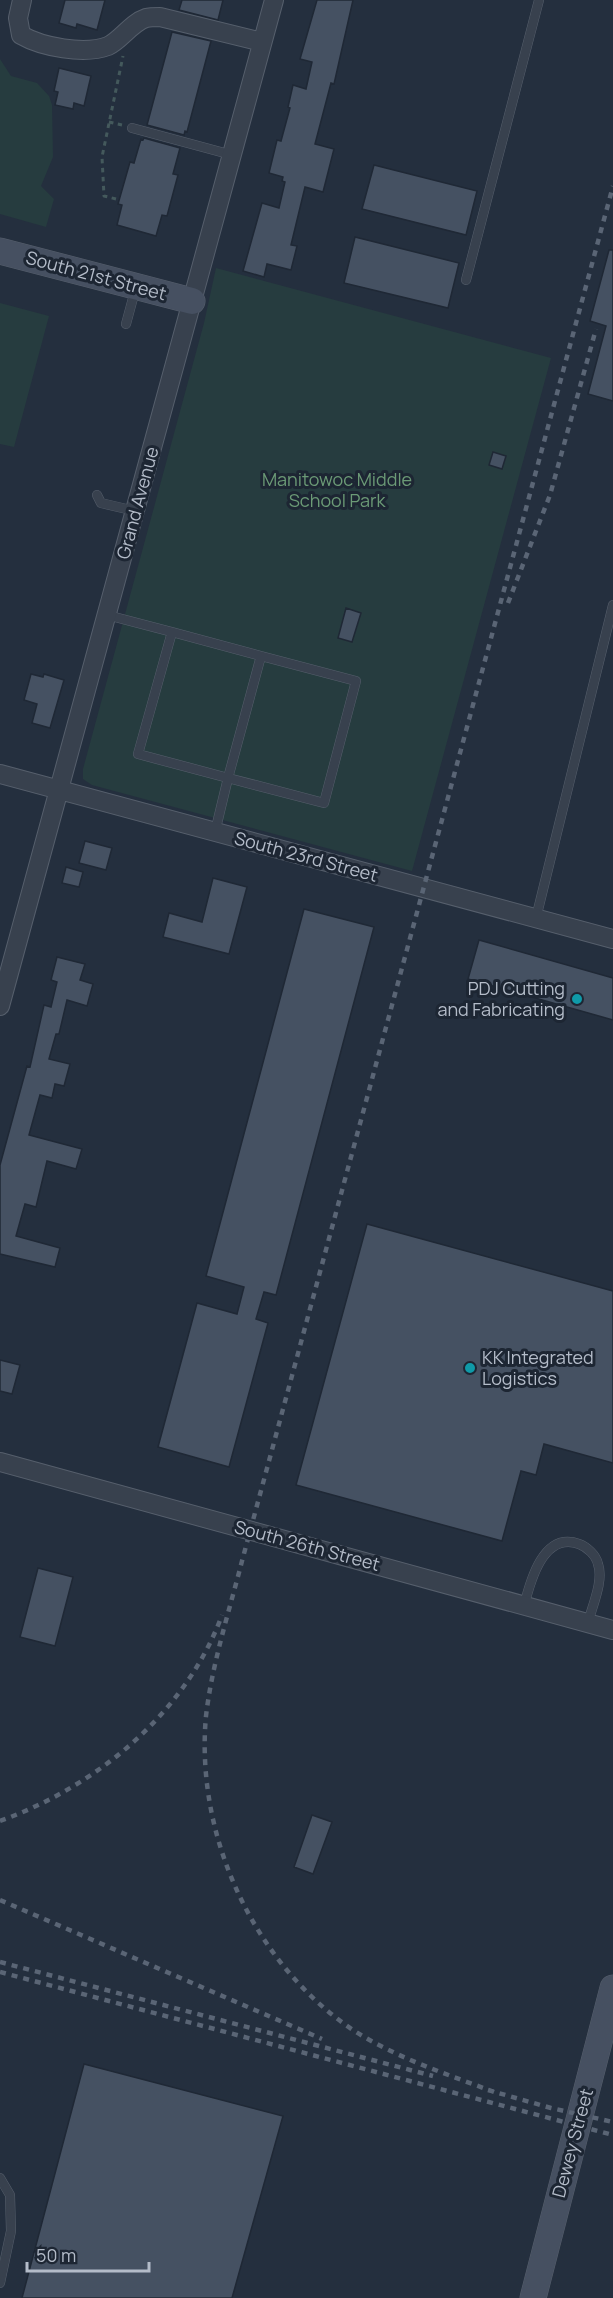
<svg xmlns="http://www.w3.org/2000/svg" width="613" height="2298" viewBox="0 0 613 2298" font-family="Manrope,sans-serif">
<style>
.green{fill:#263c3f}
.building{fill:#455162;stroke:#1f2835;stroke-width:1.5}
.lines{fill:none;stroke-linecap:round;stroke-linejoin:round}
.lane-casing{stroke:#565f6c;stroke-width:10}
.street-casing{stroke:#565f6c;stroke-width:20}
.secondary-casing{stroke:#565f6c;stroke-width:27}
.path{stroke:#44595c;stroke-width:3;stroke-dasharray:4.5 4.5;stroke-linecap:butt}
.lane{stroke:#38414e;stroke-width:9}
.street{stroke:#38414e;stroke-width:18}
.secondary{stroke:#465061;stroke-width:26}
.rail{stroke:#5a6575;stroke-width:4.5;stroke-dasharray:6 6;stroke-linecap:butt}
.culture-dot{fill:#0f9aa8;stroke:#1d2633;stroke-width:2}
.labels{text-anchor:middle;stroke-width:6;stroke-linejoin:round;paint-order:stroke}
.street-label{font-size:18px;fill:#b4bcc9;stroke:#1d2633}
.park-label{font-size:18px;fill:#6b9a76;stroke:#1d2633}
.poi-label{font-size:18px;fill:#b4bcc9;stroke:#1d2633;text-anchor:end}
</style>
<rect width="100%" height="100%" fill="#242f3e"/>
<path class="green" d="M0,59L11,76L37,83L49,96L52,105L53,157L41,186L54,199L46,227L0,214Z
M216,268L551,358L412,871L92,785L83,779V769L204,323Z
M0,303L49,316L14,447L0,444Z"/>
<path class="building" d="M65,0H105L97,30L77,24L76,28L59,23Z
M182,0H223L218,20L179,10Z
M317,0H353L334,84L331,83L315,144L334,149L323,192L305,187L291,245L297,246L291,270L267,264L264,277L243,271L262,203L279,208L285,182L282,181L283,177L269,173L277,140L281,141L290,108L288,107L293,85L306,89L312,62L300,59Z
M172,32L211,41L187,132L185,131L184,135L147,125Z
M59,68L91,76L84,106L74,103L73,109L55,105L58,92L54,91Z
M144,138L180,148L173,174L178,175L167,216L162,215L156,236L117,225L122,205L118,204L130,162L134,163L141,139L143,140Z
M374,165L477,191L466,235L362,209Z
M355,237L459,263L448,308L344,283Z
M609,250H613V401L588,394L606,326L590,321Z
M493,452L506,456L502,469L489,465Z
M346,608L361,613L352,642L338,638Z
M31,674L43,677L44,674L64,680L50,728L32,723L37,704L24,700Z
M85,841L112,848L106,870L79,863Z
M66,867L83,872L79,887L62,883Z
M213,878L247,887L229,954L163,937L169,913L202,922Z
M304,909L374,927L276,1295L264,1292L256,1319L268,1323L229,1467L158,1447L197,1303L237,1314L244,1287L206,1276Z
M479,940L613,978V1020L468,979Z
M57,957L85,964L80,980L93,984L87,1006L67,1000L59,1034H56L49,1059L70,1064L64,1086L55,1084L52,1098L40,1095L29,1135L82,1149L76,1169L47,1161L36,1207L25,1204L16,1236L60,1248L55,1267L0,1254V1165L27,1066L30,1067L44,1005L51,1007L57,982L51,980Z
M367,1224L613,1291V1463L544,1444L536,1475L521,1471L502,1541L296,1485Z
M0,1360L20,1365L12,1394L0,1391Z
M38,1568L73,1577L55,1646L20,1637Z
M312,1815L332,1822L313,1874L294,1867Z
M84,2064L283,2116L232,2298H22Z"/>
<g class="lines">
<defs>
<path id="lane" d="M132,128L232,155
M466,280L539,0
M126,324L136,287
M97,495L101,503L135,511
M107,615L172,632L138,754L228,778L261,656L356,681L324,803L228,778L215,832
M172,632L261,656
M536,918L613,605
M524,1606C530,1582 543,1531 579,1544C587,1547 596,1555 598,1564C604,1581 592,1606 588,1623
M0,2178L10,2195L11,2231L0,2283"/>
<path id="street" d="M22,0L18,18L21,35C42,47 84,55 108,46C121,40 131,23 146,18C150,17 155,17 160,17L262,42
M0,774L613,939
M0,1006L274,0
M0,1462L613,1630"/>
<path id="secondary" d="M0,251L192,301
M533,2298L613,1988"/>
</defs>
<use href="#lane" class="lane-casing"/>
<use href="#street" class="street-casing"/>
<use href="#secondary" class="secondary-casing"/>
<path class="path" d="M109,122L122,125
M116,199L104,196L102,157L123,56"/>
<use href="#lane" class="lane"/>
<use href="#street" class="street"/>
<use href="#secondary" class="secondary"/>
<path class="rail" d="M508,603L550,495L596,329
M0,1821C97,1786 186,1713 222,1615
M0,1900L322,2039
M0,1962L433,2076
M0,1972L613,2135
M488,2090L551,2108L613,2122
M494,2092C447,2074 396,2058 353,2030C253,1963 195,1835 206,1716C212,1664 229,1612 242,1561L613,186"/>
</g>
<g class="culture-dot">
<circle cx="577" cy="999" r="6"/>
<circle cx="470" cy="1368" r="6"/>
</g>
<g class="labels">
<g class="street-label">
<text transform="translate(96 276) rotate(15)" y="6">South 21st Street</text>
<text transform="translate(138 503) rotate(-75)" y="6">Grand Avenue</text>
<text transform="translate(306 857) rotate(15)" y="6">South 23rd Street</text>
<text transform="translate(307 1546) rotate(15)" y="6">South 26th Street</text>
<text transform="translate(573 2143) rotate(-75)" y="6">Dewey Street</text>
</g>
<g class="park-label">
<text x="337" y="486">Manitowoc Middle<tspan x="337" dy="21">School Park</tspan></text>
</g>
<g class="poi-label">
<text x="565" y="995">PDJ Cutting<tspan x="565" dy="21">and Fabricating</tspan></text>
<text x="482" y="1364" text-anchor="start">KK Integrated<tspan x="482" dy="21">Logistics</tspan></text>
</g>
</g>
<path d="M27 2262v9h122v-9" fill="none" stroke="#b4bcc9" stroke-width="3"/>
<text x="36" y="2262" font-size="18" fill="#b4bcc9" stroke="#1d2633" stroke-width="4.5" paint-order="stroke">50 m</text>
</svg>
